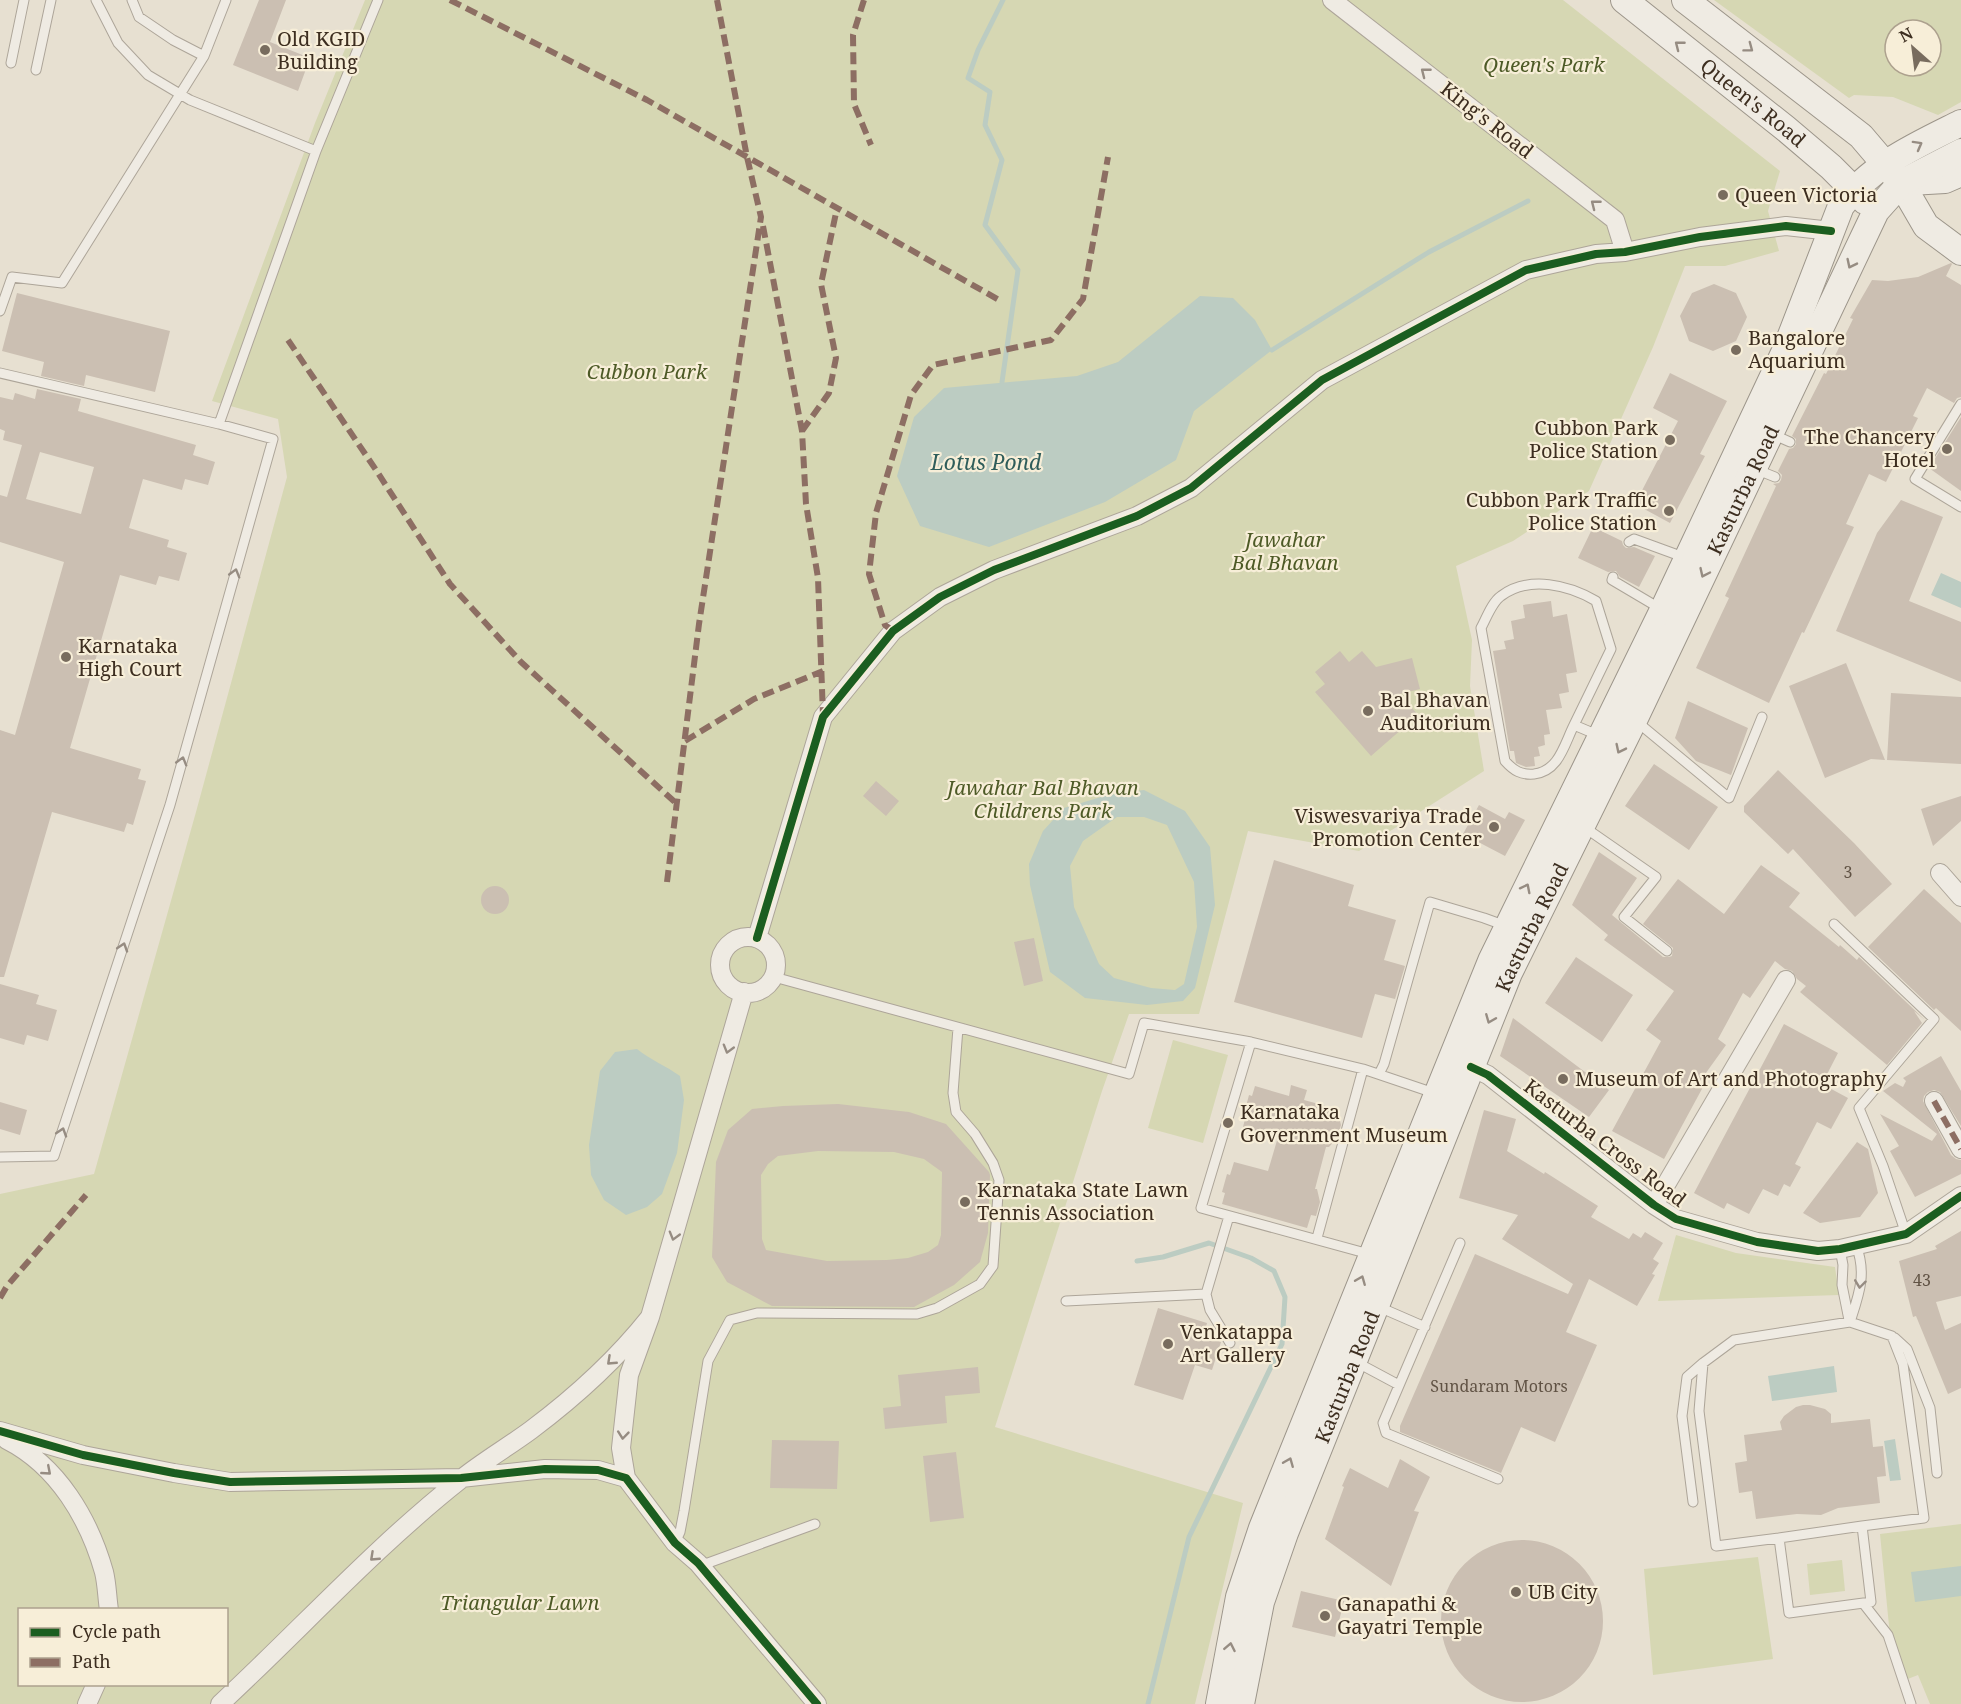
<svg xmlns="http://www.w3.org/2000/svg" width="1961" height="1704" viewBox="0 0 1961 1704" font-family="'Noto Serif',serif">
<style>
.green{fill:#d6d7b3;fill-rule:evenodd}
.water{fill:#bcccc2;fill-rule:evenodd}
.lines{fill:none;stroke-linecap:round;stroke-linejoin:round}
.stream{stroke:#bcccc2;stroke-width:5}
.building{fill:#cbbfb2;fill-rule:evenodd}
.lane-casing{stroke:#ada599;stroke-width:11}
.street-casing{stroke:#ada599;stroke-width:20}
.secondary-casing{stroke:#9c958a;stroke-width:28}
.lane{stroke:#efebe3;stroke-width:9}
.street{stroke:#efebe3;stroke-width:18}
.secondary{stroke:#efebe3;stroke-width:26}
.quiet{stroke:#8d6e63;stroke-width:6;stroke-dasharray:12 6;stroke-linecap:butt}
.cycleway-casing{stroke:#f7eed8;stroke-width:11}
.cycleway{stroke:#1b5e20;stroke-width:8}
.oneway{stroke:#968c82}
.poi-dot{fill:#786c5e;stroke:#f7eed8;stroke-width:2}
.labels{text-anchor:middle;stroke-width:4.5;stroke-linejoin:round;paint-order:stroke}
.number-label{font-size:16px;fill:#605244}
.poi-label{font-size:20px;fill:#3d2e20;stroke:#f7eed8;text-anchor:start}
.park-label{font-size:20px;font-style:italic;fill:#4d5a26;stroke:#f7eed8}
.street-label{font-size:20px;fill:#3d2e20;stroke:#f7eed8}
.water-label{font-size:21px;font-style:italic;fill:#2f5d5a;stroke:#f7eed8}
</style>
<rect width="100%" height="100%" fill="#e7e0d1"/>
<path class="green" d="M365,0H1563L1780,171L1768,211L1779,251L1725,266H1685L1653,347L1589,491L1513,541L1456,566L1472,640L1470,686L1484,771L1359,851L1248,831L1199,1014H1129L1102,1091L995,1427L1243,1503L1195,1704H0V1194L94,1174L196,812L287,477L278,419L212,401L315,123ZM20,1610H226V1684H20Z
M1714,0H1961V102L1938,115L1893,97L1854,95L1849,98ZM1895,30H1931V66H1895Z
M1173,1040L1228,1055L1203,1143L1148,1128Z
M1676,1235L1736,1253L1835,1267L1839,1295L1658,1301Z
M1961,1524V1704H1930L1918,1675L1900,1682L1891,1646L1880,1534Z
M1758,1557L1773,1659L1653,1675L1644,1569Z
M1842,1560L1845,1591L1810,1595L1807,1564Z"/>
<path class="water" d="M1200,296L1233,298L1255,320L1272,350L1194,411L1176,460L1105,502L989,547L920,526L897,476L914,417L944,388L1077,376L1118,362Z
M1941,573L1961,582V608L1931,595Z
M1144,790L1185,811L1210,847L1215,905L1195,988L1183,1001L1147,1005L1085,998L1050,972L1030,885L1029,864L1043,831L1064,808L1108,795ZM1117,817H1144L1167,825L1194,882L1197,927L1184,984L1175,990L1151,988L1114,978L1099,964L1074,907L1070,866L1083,841Z
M637,1049C651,1060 666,1066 680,1076L684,1100L677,1153L662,1194L647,1207L626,1215L604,1200L591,1175L589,1145L600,1071L615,1052Z
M1834,1366L1837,1392L1772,1401L1768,1376Z
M1895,1439L1901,1480L1890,1481L1884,1441Z
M1961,1566V1596L1915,1602L1911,1572Z"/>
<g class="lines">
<path class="stream" d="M1272,350L1429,252L1528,201
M1002,382L1018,270L985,225L1002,160L985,125L990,92L968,78L978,50L1003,0
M1137,1261L1163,1257L1209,1243L1251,1258L1274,1271L1285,1297L1282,1344L1189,1537L1148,1704"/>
</g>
<path class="building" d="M259,0H286L270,42L310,58L298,91L233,65Z
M1951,263L1952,264L1946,276L1961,285V397L1957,398L1954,403L1927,388L1913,416L1918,418L1886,482L1869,474L1846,524L1854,527L1804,633L1802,632L1769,703L1696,668L1729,598L1725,596L1776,486L1773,484L1779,483L1781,480L1782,475L1778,471L1789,449L1793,448L1796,444V439L1792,436L1824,373L1826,374L1853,319L1850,318L1872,280L1888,281L1918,277Z
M1714,284L1736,293L1747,317L1736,341L1713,351L1689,341L1680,316L1692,293Z
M17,293L170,331L155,392L86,375L84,386L41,376L44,362L2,351Z
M1670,373L1727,401L1700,454L1705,456L1670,523L1635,504L1678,421L1653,408Z
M37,389L81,399L78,411L196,445L193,455L215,462L208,485L185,479L182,490L143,479L129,528L169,540L167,547L187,553L179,581L159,576L156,585L120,575L70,748L141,769L138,779L146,781L133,825L127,823L124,832L52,812L4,977H0V730L15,735L64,562L0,542V495L7,497L22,445L3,440L5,431L0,429V397L13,400L15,393L35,399ZM40,452L94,467L81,514L26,499Z
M1961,417V491L1929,468Z
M1901,500L1943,517L1909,601L1961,622V682L1836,631L1877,533Z
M1593,527L1622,541L1623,545L1626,548L1634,547L1655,556L1639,587L1620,577L1616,571L1608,572L1578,558Z
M1551,601L1553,617L1567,614L1577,672L1566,674L1569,692L1559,694L1562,708L1546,710L1550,734L1544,735L1545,745L1538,747L1540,756L1534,757L1535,766L1526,767L1516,763L1514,751H1510L1493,651L1506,649L1504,641L1514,639L1511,621L1525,618L1523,605Z
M1340,651L1349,662L1362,651L1376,667L1412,658L1420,689L1400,694L1418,715L1371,756L1315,692L1325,684L1315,672Z
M1846,663L1885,760L1871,759L1825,778L1789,686Z
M1891,693L1961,697V764L1887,760Z
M1688,701L1748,728L1731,775L1696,761L1675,738Z
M1654,764L1718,807L1689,850L1625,806Z
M1778,770L1854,843L1892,884L1855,917L1793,849L1788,854L1744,812V806Z
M876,781L899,801L886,816L863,796Z
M1961,796V821L1933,846L1921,809Z
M1479,805L1505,819L1509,812L1525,820L1505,856L1463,834Z
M1599,852L1637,878L1612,915L1663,957H1669L1672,956L1673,948L1643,924L1678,879L1724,914L1761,865L1800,893L1789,907L1839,947L1840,945L1857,960L1859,957L1925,1020L1914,1011L1922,1023L1887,1065L1800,992L1806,986L1797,979L1792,971L1785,969L1775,961L1750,998L1743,993L1718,1039L1726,1045L1698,1084L1703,1087L1664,1159L1612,1131L1661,1041L1646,1030L1674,991L1604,940L1608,935L1572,905Z
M1274,860L1354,885L1348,906L1396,920L1384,960L1405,966L1395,999L1375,994L1362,1038L1234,1002Z
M481 900a14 14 0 1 1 28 0a14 14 0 1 1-28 0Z
M1924,889L1961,923V1031L1936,1008L1934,1010L1868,947Z
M1034,938L1043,981L1024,986L1014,942Z
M1576,957L1633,995L1602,1042L1545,1003Z
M0,984L39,995L36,1004L57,1010L48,1041L27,1035L24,1045L0,1038Z
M1513,1018L1609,1090L1589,1117L1500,1056Z
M1784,1024L1838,1053L1822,1084L1848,1098L1831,1129L1817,1122L1795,1164L1801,1167L1790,1187L1784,1184L1778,1196L1763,1189L1749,1214L1727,1203L1724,1209L1694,1193Z
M1941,1056L1961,1091V1126L1940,1092L1934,1090L1928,1092L1924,1096L1923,1101L1951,1155L1956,1159L1961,1160V1174L1915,1197L1890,1151L1899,1146L1880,1114L1932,1141L1937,1134L1883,1091L1895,1083L1903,1087L1906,1081L1903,1078Z
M1291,1085L1307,1090L1304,1100L1337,1109L1341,1125L1337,1138L1329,1147H1326L1315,1189H1317L1320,1202L1316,1216L1311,1215L1307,1228L1222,1204L1225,1193L1222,1192L1227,1174L1230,1175L1234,1162L1268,1171L1278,1137L1243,1127L1246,1115L1244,1114L1249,1095L1252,1096L1255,1086L1289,1096Z
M0,1102L27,1110L20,1135L0,1129Z
M838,1104L909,1112L946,1124L989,1172L990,1175L988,1233L980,1262L954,1285L914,1307L772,1306L727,1282L712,1257L716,1162L728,1130L752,1109L783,1106ZM818,1151L894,1152L924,1159L942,1172L941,1235L938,1245L928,1252L908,1258L887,1260L827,1261L766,1250L762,1239L761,1175L768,1164L778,1156Z
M1484,1110L1516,1119L1507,1151L1544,1174L1545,1172L1598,1206L1591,1217L1629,1239L1633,1233L1641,1238L1645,1232L1663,1243L1653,1259L1659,1263L1652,1274L1655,1275L1637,1306L1589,1279L1566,1332L1597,1345L1555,1442L1521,1427L1501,1473L1400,1432V1426L1475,1254L1568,1294L1573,1284L1502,1239L1518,1215L1459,1198Z
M1857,1142L1868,1149L1878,1193L1860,1217L1820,1223L1803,1213Z
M1961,1231V1296L1936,1302L1945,1330L1961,1323V1388L1948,1394L1916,1316L1913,1317L1899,1261L1937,1249L1935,1246Z
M1158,1308L1207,1323L1204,1335L1221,1342L1212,1370L1195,1365L1183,1400L1134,1385Z
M978,1367L980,1393L945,1396L947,1423L885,1429L883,1408L901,1406L898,1375Z
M1803,1405H1810L1825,1409L1831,1414V1423L1870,1419L1873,1447L1883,1446L1886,1476L1877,1477L1880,1503L1838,1508L1821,1515L1797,1514L1756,1519L1752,1491L1739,1493L1735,1463L1747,1461L1744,1435L1782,1430L1780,1422L1784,1416L1796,1407Z
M772,1440L839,1441L837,1489L770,1488Z
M956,1452L964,1518L930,1522L923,1456Z
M1400,1459L1430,1477L1414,1511L1419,1512L1391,1586L1325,1539L1344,1487L1342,1486L1350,1468L1388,1488Z
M1441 1621a81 81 0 1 1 162 0a81 81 0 1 1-162 0Z
M1301,1591L1344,1601L1335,1637L1292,1627Z"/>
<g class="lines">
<defs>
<path id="lane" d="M96,0L118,43L148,75L190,100L316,151
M132,0L139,17L173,40L204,56
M11,63L24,0
M36,70L51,0
M0,311L12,277L62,283L204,56L226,0
M0,373L219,424L273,439L170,805L54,1156L0,1157
M1961,404L1915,479L1961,507
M219,424L316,151L378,0
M1772,434L1790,442
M1755,469L1775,477
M1629,542L1634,539L1686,558
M1613,577L1612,580L1661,609
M1636,721L1729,798L1762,717
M1574,725C1564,745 1559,771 1534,774C1521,775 1514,771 1505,761L1481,628C1486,619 1492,602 1501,596C1529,575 1569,585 1596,601L1611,649L1574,725L1600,736
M1584,827L1656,877L1624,917L1667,951
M1834,924L1934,1019L1859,1108L1883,1166L1906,1234
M774,977L1129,1074L1144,1023L1251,1042L1363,1069L1434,1093
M1251,1042L1201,1208L1369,1254
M1379,1074L1384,1064L1430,902L1484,918L1506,926
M1229,1216L1206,1294L1210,1310L1230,1343
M1317,1238L1363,1069
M1460,1243L1383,1423L1386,1433L1498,1479
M1840,1249L1843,1265L1842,1285L1849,1320
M1066,1301L1206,1294
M1379,1307L1425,1327
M1850,1322L1892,1336L1903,1364L1924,1518L1862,1526L1871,1602L1789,1613L1779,1538L1716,1546L1699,1411L1703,1363L1734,1340Z
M1850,1322C1859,1294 1867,1274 1856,1245
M1895,1338L1907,1349L1930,1408L1937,1473
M1356,1362L1399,1385
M1693,1502L1682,1416L1687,1377L1703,1363
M1779,1538L1862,1526
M675,1543L680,1532L684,1511L708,1361L730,1320L757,1313L917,1314L937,1308L980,1284L993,1266L999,1180L993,1163L975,1134L956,1112L953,1093L958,1028
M698,1563H708L815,1524
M1863,1603L1888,1635L1911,1704"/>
<path id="street" d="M1332,0L1615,220L1625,252
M1940,873L1961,897
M720 965a28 28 0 1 1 56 0a28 28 0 1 1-56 0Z
M757,938L823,717L893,631L940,597L994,570L1137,516L1191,488L1322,380L1526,270L1596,254L1625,252L1700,237L1786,226L1831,231
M1471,1067L1488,1075L1654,1205L1676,1219L1757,1242L1818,1251L1840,1249L1906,1234L1961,1196
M1934,1101L1961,1149
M1654,1205L1786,980
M0,1431L83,1455L174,1473L230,1482L461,1478L545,1469L598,1470L626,1478L675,1543L698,1563L817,1704
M7,1440C58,1466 89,1519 104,1572C107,1584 107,1597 109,1610
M626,1478L621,1448L629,1375L650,1317L744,992
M87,1704L96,1684
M220,1704C300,1630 374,1548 460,1480C482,1462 508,1447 531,1430C575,1397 616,1360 650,1317"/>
<g id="secondary">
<path id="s1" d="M1624,0L1785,128L1831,167L1865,201"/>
<path d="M1685,0L1861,136L1901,183L1926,226L1961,252"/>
<path d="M1910,182L1945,180L1961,173"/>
<path d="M1219,1704L1239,1597L1262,1528L1491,961L1663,610L1785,351L1841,206C1871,165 1917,145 1961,123"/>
<path id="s2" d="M1241,1704L1261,1602L1285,1533L1509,973L1634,720L1876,211L1901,183L1961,152"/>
</g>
</defs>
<use href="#lane" class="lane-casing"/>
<use href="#street" class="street-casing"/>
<use href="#secondary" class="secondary-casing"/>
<use href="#lane" class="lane"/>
<use href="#street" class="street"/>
<use href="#secondary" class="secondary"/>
<path class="quiet" d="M450,0L647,100L999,300
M864,0L853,35L854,104L871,145
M763,226L802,431L806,504L818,578L823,716
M288,340L376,470L450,584L521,662L677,804
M802,431L829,393L836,358L821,284L837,208
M893,631L885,625L869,574L876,513L911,395L933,365L1051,340L1083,299L1108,157
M685,741L754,699L823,671
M667,882L699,624L761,217L747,157L717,0
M1934,1101L1961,1149
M0,1298L7,1286L86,1195"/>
<defs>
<path id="cycleway" d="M757,938L823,717L893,631L940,597L994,570L1137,516L1191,488L1322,380L1526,270L1596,254L1625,252L1700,237L1786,226L1831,231
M1471,1067L1488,1075L1654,1205L1676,1219L1757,1242L1818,1251L1840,1249L1906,1234L1961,1196
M0,1431L83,1455L174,1473L230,1482L461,1478L545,1469L598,1470L626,1478L675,1543L698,1563L817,1704"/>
</defs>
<use href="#cycleway" class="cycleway-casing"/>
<use href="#cycleway" class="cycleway"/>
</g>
<defs><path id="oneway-chevron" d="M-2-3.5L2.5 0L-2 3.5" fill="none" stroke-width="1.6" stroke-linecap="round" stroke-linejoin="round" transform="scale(1.5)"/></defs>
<g class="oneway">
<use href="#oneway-chevron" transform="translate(1679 45) rotate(-142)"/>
<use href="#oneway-chevron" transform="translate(1749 48) rotate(37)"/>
<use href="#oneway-chevron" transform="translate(1425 72) rotate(-142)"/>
<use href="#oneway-chevron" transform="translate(1918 145) rotate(-29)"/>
<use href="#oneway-chevron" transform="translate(1595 204) rotate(-142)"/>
<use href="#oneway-chevron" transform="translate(1851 264) rotate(116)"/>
<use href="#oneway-chevron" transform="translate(235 573) rotate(-74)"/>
<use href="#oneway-chevron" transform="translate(1704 573) rotate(115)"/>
<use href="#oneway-chevron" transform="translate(1620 749) rotate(116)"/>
<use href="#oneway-chevron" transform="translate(182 761) rotate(-74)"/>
<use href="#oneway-chevron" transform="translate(1526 888) rotate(-63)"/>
<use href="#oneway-chevron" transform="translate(123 947) rotate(-72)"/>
<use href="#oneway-chevron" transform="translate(1490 1019) rotate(112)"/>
<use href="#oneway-chevron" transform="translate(728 1049) rotate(106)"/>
<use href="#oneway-chevron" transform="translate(62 1132) rotate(-72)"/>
<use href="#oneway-chevron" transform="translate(674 1236) rotate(106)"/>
<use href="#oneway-chevron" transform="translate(1361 1280) rotate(-68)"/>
<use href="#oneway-chevron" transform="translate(1860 1284) rotate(97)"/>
<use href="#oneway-chevron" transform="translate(611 1361) rotate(137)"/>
<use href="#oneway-chevron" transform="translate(623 1435) rotate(96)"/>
<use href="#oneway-chevron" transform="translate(1289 1462) rotate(-68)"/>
<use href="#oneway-chevron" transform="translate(47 1471) rotate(41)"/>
<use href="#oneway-chevron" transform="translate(374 1557) rotate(137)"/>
<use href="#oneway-chevron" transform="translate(1230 1647) rotate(-79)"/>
</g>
<g class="poi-dot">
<circle cx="265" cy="50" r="6"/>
<circle cx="1723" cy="195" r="6"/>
<circle cx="1736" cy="350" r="6"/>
<circle cx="1670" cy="440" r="6"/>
<circle cx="1947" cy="449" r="6"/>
<circle cx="1669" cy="511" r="6"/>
<circle cx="66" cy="657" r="6"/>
<circle cx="1368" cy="711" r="6"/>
<circle cx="1494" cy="827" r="6"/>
<circle cx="1563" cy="1079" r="6"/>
<circle cx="1228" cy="1123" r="6"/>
<circle cx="965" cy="1202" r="6"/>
<circle cx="1168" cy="1344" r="6"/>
<circle cx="1516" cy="1592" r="6"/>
<circle cx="1325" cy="1616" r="6"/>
</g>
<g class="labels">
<g class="number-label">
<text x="1848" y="878">3</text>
<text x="1922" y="1286">43</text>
<text x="1499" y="1392">Sundaram Motors</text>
</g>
<g class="poi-label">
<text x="277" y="46">Old KGID<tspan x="277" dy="23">Building</tspan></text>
<text x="1735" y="202">Queen Victoria</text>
<text x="1748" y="345">Bangalore<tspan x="1748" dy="23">Aquarium</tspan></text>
<text x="1658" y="435" text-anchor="end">Cubbon Park<tspan x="1658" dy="23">Police Station</tspan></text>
<text x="1935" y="444" text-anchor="end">The Chancery<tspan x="1935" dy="23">Hotel</tspan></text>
<text x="1657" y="507" text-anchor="end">Cubbon Park Traffic<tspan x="1657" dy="23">Police Station</tspan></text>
<text x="78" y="653">Karnataka<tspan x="78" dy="23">High Court</tspan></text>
<text x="1380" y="707">Bal Bhavan<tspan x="1380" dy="23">Auditorium</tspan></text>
<text x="1482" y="823" text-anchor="end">Viswesvariya Trade<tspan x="1482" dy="23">Promotion Center</tspan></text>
<text x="1575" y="1086">Museum of Art and Photography</text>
<text x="1240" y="1119">Karnataka<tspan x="1240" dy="23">Government Museum</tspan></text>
<text x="977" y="1197">Karnataka State Lawn<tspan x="977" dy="23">Tennis Association</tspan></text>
<text x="1180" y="1339">Venkatappa<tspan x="1180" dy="23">Art Gallery</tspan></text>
<text x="1528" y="1599">UB City</text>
<text x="1337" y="1611">Ganapathi &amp;<tspan x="1337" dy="23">Gayatri Temple</tspan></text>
</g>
<g class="park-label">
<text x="1544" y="72">Queen's Park</text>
<text x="647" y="379">Cubbon Park</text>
<text x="1285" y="547">Jawahar<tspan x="1285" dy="23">Bal Bhavan</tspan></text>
<text x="1043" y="795">Jawahar Bal Bhavan<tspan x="1043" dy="23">Childrens Park</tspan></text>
<text x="520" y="1610">Triangular Lawn</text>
</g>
<g class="street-label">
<text dy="7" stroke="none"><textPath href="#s1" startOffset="165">Queen's Road</textPath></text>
<text transform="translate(1487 120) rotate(38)" y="7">King's Road</text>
<text dy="7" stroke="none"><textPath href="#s2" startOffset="1317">Kasturba Road</textPath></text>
<text dy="7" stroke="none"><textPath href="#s2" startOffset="831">Kasturba Road</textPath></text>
<text transform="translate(1605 1143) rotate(37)" y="7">Kasturba Cross Road</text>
<text dy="7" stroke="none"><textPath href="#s2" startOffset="345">Kasturba Road</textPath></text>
</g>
<g class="water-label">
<text x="986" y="470">Lotus Pond</text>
</g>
</g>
<rect x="18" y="1608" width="210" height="78" fill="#f7eed8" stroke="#ada18e" stroke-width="1.5"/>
<rect x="30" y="1628" width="30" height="9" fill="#1b5e20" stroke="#ada18e" stroke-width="1.5"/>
<text x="72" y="1638" font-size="18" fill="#3d2e20">Cycle path</text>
<rect x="30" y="1658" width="30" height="9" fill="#8d6e63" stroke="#ada18e" stroke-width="1.5"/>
<text x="72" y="1668" font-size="18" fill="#3d2e20">Path</text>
<g transform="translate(1913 48) rotate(332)"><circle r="28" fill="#f7eed8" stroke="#ada18e" stroke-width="1.5"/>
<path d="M0-4.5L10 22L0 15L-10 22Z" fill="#786c5e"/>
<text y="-9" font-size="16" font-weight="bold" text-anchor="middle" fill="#3d2e20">N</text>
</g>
</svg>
